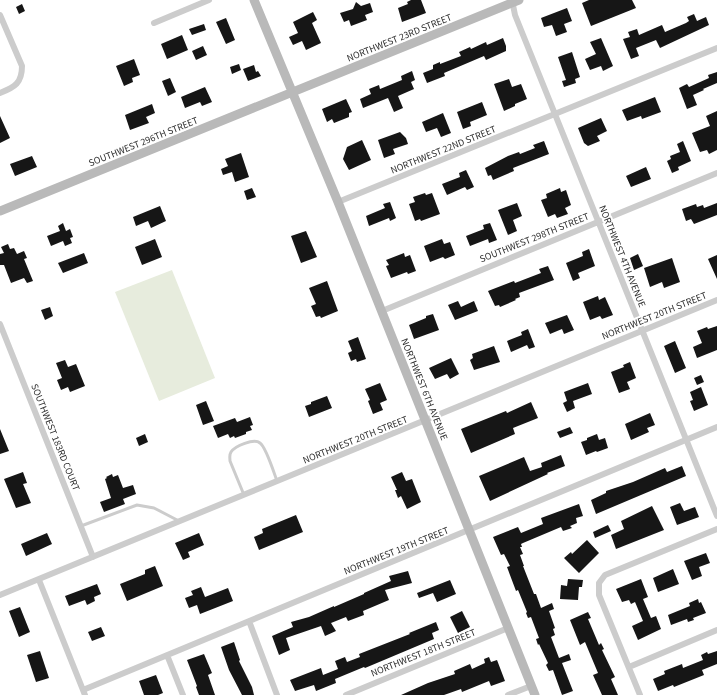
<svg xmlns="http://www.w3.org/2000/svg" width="717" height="695" viewBox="0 0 717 695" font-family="'Source Sans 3',sans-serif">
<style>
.green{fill:#e7ecdd}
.building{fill:#161616}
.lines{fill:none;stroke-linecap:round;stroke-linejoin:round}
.lane{stroke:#ccc;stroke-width:3}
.street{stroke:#ccc;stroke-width:6}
.secondary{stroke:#b9b9b9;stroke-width:9}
.labels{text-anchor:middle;stroke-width:4;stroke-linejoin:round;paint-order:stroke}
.street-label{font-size:10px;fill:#2f2f2f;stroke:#fff}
</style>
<rect width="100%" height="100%" fill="#fff"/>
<path class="green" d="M172,270L215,378L159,401L115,292Z"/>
<path class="building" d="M411,0H421L426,13L402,22L398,8L408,4L407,2Z
M589,0H632L636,8L591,26L582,3Z
M356,2L361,6L370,3L373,12L365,15L367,20L351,26L349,20L344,22L340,13L353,9Z
M22,4L25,11L19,14L16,7Z
M567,8L572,21L564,24L567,32L556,36L552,25L544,27L541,18Z
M313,12L317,20L312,23L321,43L306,50L302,41L293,45L289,37L298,33L293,22Z
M694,14L697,21L706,17L709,25L660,48L656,40L636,48L639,56L631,59L623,39L630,37L628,32L637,29L639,35L662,25L665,32L686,23L689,21L687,17Z
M226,18L235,40L226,44L216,22Z
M204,24L206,30L192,35L189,29Z
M182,35L188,50L167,59L161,44Z
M503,38L506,46V51L486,60L484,56L444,73L445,76L427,83L423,73L433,69V65L440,62V64L461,56L459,52L470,47L471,49L486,42L487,45Z
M601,38L613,66L603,71L601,66L590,70L585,59L596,54L590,42Z
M203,46L207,55L196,60L192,51Z
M572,52L580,77L575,79L576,83L564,87L562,81L566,80L558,57Z
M134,59L140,75L132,78L133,82L124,86L116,66Z
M239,64L241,70L232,74L230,67Z
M254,65L256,72L258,71L261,76L248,81L243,69Z
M412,71L415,80L411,82L414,89L398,96L403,108L394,112L388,98L363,108L360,99L371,94L369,89L379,85L380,89L402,80L401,76Z
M717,72V83L703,89L704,90L693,95L697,105L687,109L679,88L687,84L689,87L709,78L708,75Z
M170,78L176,92L168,96L162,81Z
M509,79L512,87L521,84L527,99L515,104V106L504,111L494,84Z
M205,87L212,102L202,106L200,102L185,108L181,97Z
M655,97L661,112L642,119L641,116L627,121L622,110Z
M346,99L352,112L349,113V117L334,123L332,119L327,122L322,109Z
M482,102L487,115L470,122L471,126L463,129L457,112Z
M152,104L155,113L146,117L149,123L130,130L125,115Z
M717,111V150L709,154L707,150L700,152L692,133L710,126L706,116Z
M443,113L451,133L441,137L437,128L426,132L422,122Z
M0,116L10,138L0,143Z
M601,118L607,131L597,136L600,141L588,146L584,143L578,128Z
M400,132L406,138L408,144L393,149L395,154L384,158L378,140Z
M362,140L371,160L349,170L343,159L347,147Z
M544,141L549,154L513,168L514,171L493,180L491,175L488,176L485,168L508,156L519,152L520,154L535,148L533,145Z
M683,141L691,161L678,167L679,170L672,173L667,161L671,159L670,156L680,152L677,144Z
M241,153L249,177L235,182L232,172L223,175L221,169L228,166L225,159Z
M32,156L37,167L15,176L10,164Z
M646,167L651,179L631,187L626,176Z
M466,170L474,187L467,190L465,187L447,195L442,184L460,177L459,173Z
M252,188L256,197L247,200L244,191Z
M560,188L561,192L566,190L571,205L565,208L568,214L557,218L555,214L548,217L541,200L547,198L546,194Z
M425,193L426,195L432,193L440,214L421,221L420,219L415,221L409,204L415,202L413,197Z
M390,202L396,218L390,221L389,218L369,226L366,216L385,208L383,204Z
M517,203L522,216L513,220L517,231L508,235L498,210Z
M717,203V215L694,224L691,219L686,221L682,209L696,204L697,207L703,205L704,208Z
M160,206L166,221L151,228L148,221L136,226L133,217Z
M63,223L66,231L70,229L73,237L70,238L72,243L65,246L63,241L51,246L47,236L60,231L58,226Z
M490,223L497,240L489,243L488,239L470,246L466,236L484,229L483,225Z
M306,231L317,257L301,263L291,236Z
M155,239L162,257L142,265L135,247Z
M442,239L444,244L450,242L455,255L445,259L443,257L430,262L424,246Z
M8,244L10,249L14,248L17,254L24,251L27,258L24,259L33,281L27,283L24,278L11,283L4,265H0V254L4,253L1,247Z
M589,249L595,266L578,273L580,278L573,281L566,263L583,256L582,252Z
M84,253L88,263L63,273L58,263Z
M404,253L405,257L410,255L416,271L408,274L407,272L391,278L386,266L389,265L386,260Z
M638,254L643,266L634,270L630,258Z
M717,255V279L708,259Z
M672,258L680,282L664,288L662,282L650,287L644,268Z
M548,266L554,280L519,293L520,297L515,299L516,300L500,307L499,305L495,306L488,291L514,281L515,283L541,273L539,269Z
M327,281L338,311L321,318L320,316L316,317L311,306L316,304L309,288Z
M598,296L599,300L605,297L613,315L602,319L600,316L590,320L583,302Z
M458,301L461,307L474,301L478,311L455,320L448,305Z
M50,307L53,316L45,320L41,310Z
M433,314L439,330L414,339L409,325L426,318V316Z
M567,315L574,330L564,334L562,329L550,334L545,323Z
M717,326V350L697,358L693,347L702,343L697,331L707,327L708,329Z
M528,329L535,347L529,349L527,345L511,352L507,341L522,335L521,332Z
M358,337L366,359L357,362L356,359L351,361L348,353L352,351L348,341Z
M675,341L686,368L675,373L664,346Z
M494,346L500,362L474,370L470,360L473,358L472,354Z
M451,358L459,374L450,379L447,374L435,379L429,368Z
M65,360L68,367L76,364L85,386L70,392L68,387L61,390L57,380L62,378L56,363Z
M630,362L636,378L627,382L630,389L619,393L611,372L624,367L623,365Z
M701,375L704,382L697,385L694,378Z
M380,383L387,400L380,403L383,410L373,414L368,401L370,400L365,389Z
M588,383L592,394L573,401L575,408L567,412L563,403L567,401L564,392Z
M701,387L708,405L694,411L690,401L693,400L690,392Z
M327,396L332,408L309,417L305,406L311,404V402Z
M206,401L214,421L203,425L196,405Z
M531,402L538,418L513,428L515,434L471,453L461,429L506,411L507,413Z
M650,413L655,425L647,428L649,432L631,440L625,424Z
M250,417L253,425L250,426L252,430L246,432V434L235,438L234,436L230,438L228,434L218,438L213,426L235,418L237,422Z
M570,427L573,433L560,438L557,432Z
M0,429L9,451L0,454Z
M145,434L148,442L139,446L136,438Z
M597,434L599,440L605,438L608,448L597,452L596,451L586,455L581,442L587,440V438Z
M561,455L565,466L547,473L548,474L490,501L479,476L524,457L530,471L542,467L541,463Z
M682,466L686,476L596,514L591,500L606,493V491L633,482L665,468L667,472Z
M23,472L27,483L23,484L31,503L16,508L4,479Z
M402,472L406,481L412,479L421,502L407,509L401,496L398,498L395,490H397L391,477Z
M112,474L113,477L118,475L123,488L133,485L136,494L123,499L125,504L104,512L100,502L111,498L105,479L107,478L106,477Z
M680,503L684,511L695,507L699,517L677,525L670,507Z
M579,504L583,516L576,518L577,523L570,526L572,528L563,531L561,527L523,543L521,544L522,547H520L523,554L520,555L524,566H523L534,594H536L541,608L552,603L554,609L549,611L555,628L553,629L555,635L551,637L559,658L569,654L571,660L562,663L573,691L562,695L553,670L549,671L546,665L548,663L539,644L538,645L536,639L539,638L531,617L528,618L526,613L527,612L518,590L516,591L507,567L510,566L504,554L501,555L493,537L518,527L521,533L543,524L541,518Z
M652,506L664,530L616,549L611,535L624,529L621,521Z
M296,515L303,532L259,550L254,537L263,533L262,529Z
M608,525L611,531L595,538L593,532Z
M47,533L52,544L26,556L21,544Z
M199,533L204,545L188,552L190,557L183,560L175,543Z
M587,540L599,553L579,573L564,558L571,552L572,554Z
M706,553L710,563L699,567L702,576L692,580L684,561Z
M155,566L163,586L127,601L120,584L145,574V570Z
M673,569L679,584L658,592L653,578Z
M408,571L412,583L385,590L389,600L363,611L364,615L348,621L346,617L331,623L336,631L325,636L321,626L286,638L290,650L279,655L272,636L293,627L291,622L309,617L334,606V607L364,594V593L391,581L389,576Z
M568,579L583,580L582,587H579L578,600L560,599L561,585L567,586Z
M641,579L648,597L643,599L651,618L656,616L661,629L638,640L632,626L643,621L635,602L631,604L629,600L622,602L616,589Z
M450,580L456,594L437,602L433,593L419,598L417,593Z
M97,584L101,594L94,597L95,601L87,605L85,600L69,606L65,596Z
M201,587L205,597L228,588L233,601L200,614L197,605L189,608L185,598L193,595L191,591Z
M698,599L699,603L701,602L706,613L693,618L694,620L688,622L687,619L671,625L668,615L690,606L689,603Z
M20,607L30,632L19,637L9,611Z
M462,611L470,627L458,633L450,617Z
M588,612L591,618L588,619L599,645L601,643L604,649L602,650L615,677L611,679L618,695H602L593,675L598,673L585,642L580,645L570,620Z
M436,622L439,630L432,633L434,639L365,668L364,667L335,679L336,683L316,691L314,685L295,691L290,680L321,668L323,675L338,669L335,661L345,657L347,662L360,657L359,654L410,634L409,633Z
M101,627L105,636L92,641L88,632Z
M234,642L240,660L239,661L252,687L254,695H242L229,670L221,647Z
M40,651L49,678L36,682L27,655Z
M717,651V664L702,670L704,675L674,687L673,685L658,691L653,679L665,674L664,671L682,664L683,668L703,660L701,655L707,652L708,654Z
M204,654L212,673L208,675L215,695H199L196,687L197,686L187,660Z
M489,657L491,662L497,660L505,681L491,686L489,681L462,692L461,689L444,695H401L428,683L455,674L454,671L470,664L472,669L485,663L484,659Z
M156,675L163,693L158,695H144L139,681Z"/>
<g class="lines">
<path class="lane" d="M244,495L230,461C230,458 229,455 231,452C235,446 254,438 260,443C266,447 274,473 277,481
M81,526L137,505L154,508L179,521"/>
<path class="street" d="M512,0L515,15L717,516
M0,15L22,66C22,83 15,87 0,93
M154,23L209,0
M338,202L717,48
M382,311L717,173
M0,324L93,557
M39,580L85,695
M0,595L717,300
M249,621L277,695
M167,655L183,695
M629,667L717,630
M83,690L717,427
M346,695L508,628
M508,695L531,686
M640,695L599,595V583L605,575L717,529"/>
<path class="secondary" d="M254,0L338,202L535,695
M0,211L519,0"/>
</g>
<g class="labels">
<g class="street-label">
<text transform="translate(399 37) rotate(-22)" y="4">NORTHWEST 23RD STREET</text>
<text transform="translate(143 141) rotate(-22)" y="4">SOUTHWEST 296TH STREET</text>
<text transform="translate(443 149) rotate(-22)" y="4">NORTHWEST 22ND STREET</text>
<text transform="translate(534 237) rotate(-22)" y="4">SOUTHWEST 298TH STREET</text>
<text transform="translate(623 256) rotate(68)" y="4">NORTHWEST 4TH AVENUE</text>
<text transform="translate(654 315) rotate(-22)" y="4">NORTHWEST 20TH STREET</text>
<text transform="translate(425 389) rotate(68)" y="4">NORTHWEST 6TH AVENUE</text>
<text transform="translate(56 437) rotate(68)" y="4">SOUTHWEST 183RD COURT</text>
<text transform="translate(355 439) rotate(-22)" y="4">NORTHWEST 20TH STREET</text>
<text transform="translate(396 550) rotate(-22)" y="4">NORTHWEST 19TH STREET</text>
<text transform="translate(423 652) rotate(-22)" y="4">NORTHWEST 18TH STREET</text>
</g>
</g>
</svg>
